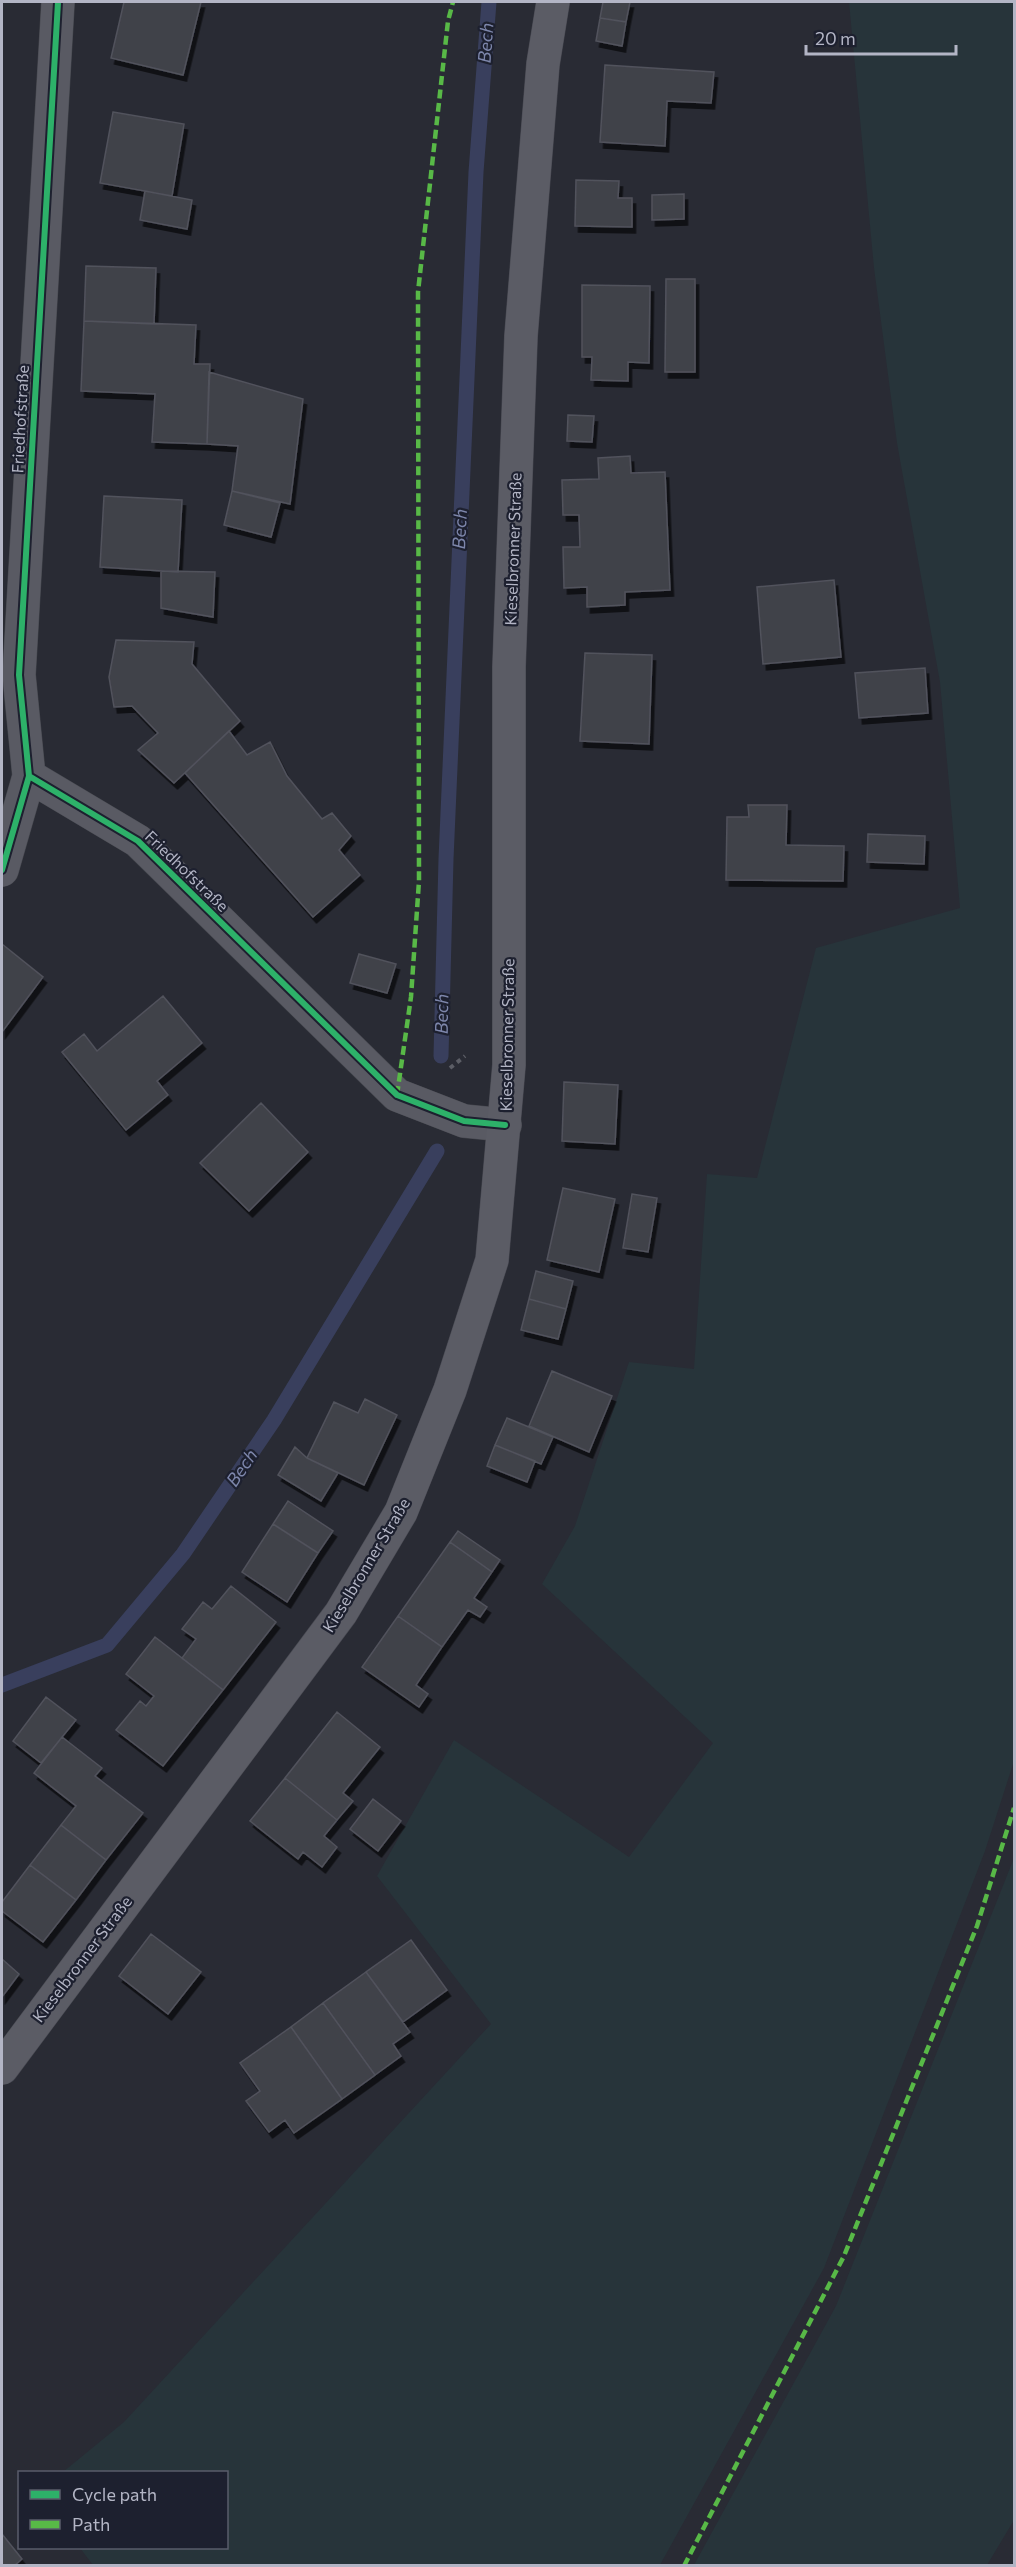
<svg xmlns="http://www.w3.org/2000/svg" width="1016" height="2567" viewBox="0 0 1016 2567" font-family="Commissioner,sans-serif">
<style>
.green{fill:#27343a}
.lines{fill:none;stroke-linecap:round;stroke-linejoin:round}
.stream{stroke:#393f5d;stroke-width:15}
.building{fill:#41424a;stroke:#51525c;stroke-width:1.5;filter:url(#shadow)}
.minor-casing{stroke:#45474e;stroke-width:34}
.major-casing{stroke:#474851;stroke-width:34}
.path{stroke:#5c5e66;stroke-width:4;stroke-dasharray:4.5 4.5;stroke-linecap:butt}
.minor{stroke:#595a63;stroke-width:33}
.major{stroke:#5b5c65;stroke-width:33}
.quiet{stroke:#58b947;stroke-width:4.5;stroke-dasharray:9 4.5;stroke-linecap:butt}
.cycleway-casing{stroke:#1d202f;stroke-width:10}
.cycleway{stroke:#2db169;stroke-width:6}
.labels{text-anchor:middle;stroke-width:4.5;stroke-linejoin:round;paint-order:stroke}
.street-label{font-size:16px;fill:#b3b5c5;stroke:#1d202f}
.water-label{font-size:18px;font-style:italic;fill:#7d86ab;stroke:#1d202f}
</style>
<defs>
<filter id="shadow"><feDropShadow dx="3.5" dy="6" stdDeviation="0" flood-color="#0009"/></filter>
</defs>
<rect width="100%" height="100%" fill="#292b34"/>
<path class="green" d="M849,2H1014V1761L985,1851L824,2268L660,2565H93L80,2548H226V2472H63L124,2422L491,2024L377,1876L454,1740L629,1857L713,1743L542,1584L575,1526L629,1362L694,1369L707,1174L757,1178L816,948L960,908L940,682L897,443L874,268Z
M1014,1858V2520L987,2565H694L836,2306Z"/>
<g class="lines">
<path class="stream" d="M441,1056L446,859L476,172L489,2
M2,1685L107,1645L183,1554L274,1420L437,1151"/>
</g>
<path class="building" d="M124,2H201L183,75L111,58Z
M603,2H630L626,22L600,18Z
M600,18L626,22L622,46L596,41Z
M605,65L714,72L711,103L667,101L665,146L600,142Z
M113,112L184,124L172,196L100,183Z
M576,180L619,181L618,198H632V227L575,226Z
M145,191L192,200L187,229L140,220Z
M684,194V219L652,220V195Z
M86,266L156,268L154,324L84,321Z
M666,279H695V372H665Z
M582,285L650,286L649,363L628,362V381L591,380L592,357H582Z
M84,321L196,325L194,364H210L207,444L152,442L155,394L81,391Z
M209,372L303,399L290,504L232,491L238,446L207,444Z
M568,415L594,416L592,442L567,441Z
M630,456L631,473L665,472L670,590L625,592V605L587,607V587L564,588L563,547H580L579,515H563L562,480L599,479L598,458Z
M232,491L280,503L271,537L224,525Z
M104,496L182,500L178,572L100,567Z
M161,571L215,572L213,617L161,608Z
M834,580L841,657L763,664L757,587Z
M116,640L194,642L192,664L240,721L174,783L138,750L158,733L132,706L114,707L109,677Z
M585,653L652,655L649,744L580,741Z
M925,668L928,713L859,718L855,673Z
M229,731L247,755L270,742L287,776L322,819L332,813L351,836L339,850L360,875L313,917L185,773Z
M748,805H787L786,845L844,846L843,881L726,880L727,817H749Z
M868,834L925,836L924,864L867,862Z
M2,944L43,977L2,1032Z
M359,954L396,964L387,993L350,983Z
M163,996L202,1043L157,1081L168,1095L126,1130L62,1052L84,1034L97,1051Z
M564,1082L618,1085L615,1144L562,1141Z
M261,1103L308,1152L249,1211L200,1163Z
M563,1188L615,1199L599,1272L547,1260Z
M632,1194L657,1198L648,1252L623,1248Z
M536,1271L573,1281L566,1309L529,1299Z
M529,1299L566,1309L558,1339L521,1330Z
M552,1371L612,1396L589,1452L529,1426Z
M365,1399L397,1415L364,1485L307,1458L334,1402L358,1413Z
M507,1418L553,1437L541,1464L495,1445Z
M495,1445L535,1461L527,1482L487,1466Z
M295,1447L307,1458L338,1473L321,1501L278,1475Z
M288,1501L333,1531L318,1553L273,1524Z
M273,1524L318,1553L287,1602L242,1572Z
M458,1531L500,1560L492,1572L450,1542Z
M450,1542L492,1572L474,1598L487,1607L480,1617L468,1610L442,1647L398,1616Z
M231,1586L276,1622L223,1690L182,1658L196,1639L182,1629L203,1602L212,1609Z
M398,1616L442,1647L416,1685L428,1694L419,1707L362,1667Z
M155,1637L223,1690L163,1766L116,1730L140,1701L146,1706L154,1696L126,1674Z
M46,1697L76,1720L41,1763L13,1741Z
M337,1712L380,1747L343,1793L353,1801L337,1820L285,1778Z
M62,1737L102,1768L95,1776L143,1813L106,1860L61,1825L76,1806L34,1773Z
M285,1778L337,1820L324,1836L337,1847L322,1867L303,1852L298,1859L250,1821Z
M373,1799L401,1821L378,1851L350,1829Z
M61,1825L106,1860L76,1900L30,1865Z
M30,1865L76,1900L43,1942L2,1911V1902Z
M151,1934L201,1972L168,2014L119,1976Z
M411,1940L447,1990L403,2022L366,1972Z
M2,1959L19,1974L2,1997Z
M366,1972L410,2032L393,2044L401,2056L375,2075L323,2003Z
M323,2003L375,2075L342,2099L291,2027Z
M291,2027L342,2099L294,2133L285,2120L269,2132L246,2101L260,2091L240,2063Z
M2,2534L22,2559L14,2566H2Z"/>
<g class="lines">
<defs>
<path id="minor" d="M29,776L138,841L397,1095L464,1121L505,1125
M2,870L29,776L19,675L58,2"/>
<path id="major" d="M2,2068L341,1613L401,1512L450,1390L492,1260L509,1065V667L521,336L543,64L553,2"/>
</defs>
<use href="#minor" class="minor-casing"/>
<use href="#major" class="major-casing"/>
<path class="path" d="M450,1068L465,1056"/>
<use href="#minor" class="minor"/>
<use href="#major" class="major"/>
<path class="quiet" d="M397,1095L411,997L419,881L418,292L448,21L453,2
M684,2566L844,2256L977,1926L1014,1808"/>
<defs>
<path id="cycleway" d="M29,776L138,841L397,1095L464,1121L505,1125
M2,870L29,776L19,675L58,2"/>
</defs>
<use href="#cycleway" class="cycleway-casing"/>
<use href="#cycleway" class="cycleway"/>
</g>
<g class="labels">
<g class="street-label">
<text transform="translate(20 419) rotate(-87)" y="6">Friedhofstraße</text>
<text transform="translate(513 549) rotate(-88)" y="6">Kieselbronner Straße</text>
<text transform="translate(187 871) rotate(44)" y="6">Friedhofstraße</text>
<text transform="translate(507 1035) rotate(-89)" y="6">Kieselbronner Straße</text>
<text transform="translate(366 1565) rotate(-59)" y="6">Kieselbronner Straße</text>
<text transform="translate(82 1959) rotate(-53)" y="6">Kieselbronner Straße</text>
</g>
<g class="water-label">
<text transform="translate(486 43) rotate(-86)" y="6">Bech</text>
<text transform="translate(460 529) rotate(-87)" y="6">Bech</text>
<text transform="translate(442 1014) rotate(-89)" y="6">Bech</text>
<text transform="translate(242 1468) rotate(-56)" y="6">Bech</text>
</g>
</g>
<rect width="1016" height="2567" fill="none" stroke="#b3b5c5" stroke-width="6"/>
<rect x="18" y="2471" width="210" height="78" fill="#1d202f" stroke="#595c6b" stroke-width="1.5"/>
<rect x="30" y="2490" width="30" height="9" fill="#2db169" stroke="#595c6b" stroke-width="1.5"/>
<text x="72" y="2501" font-size="18" fill="#b3b5c5">Cycle path</text>
<rect x="30" y="2520" width="30" height="9" fill="#58b947" stroke="#595c6b" stroke-width="1.5"/>
<text x="72" y="2531" font-size="18" fill="#b3b5c5">Path</text>
<path d="M806 45v9h150v-9" fill="none" stroke="#b3b5c5" stroke-width="3"/>
<text x="815" y="45" font-size="18" fill="#b3b5c5" stroke="#1d202f" stroke-width="4.5" paint-order="stroke">20 m</text>
</svg>
